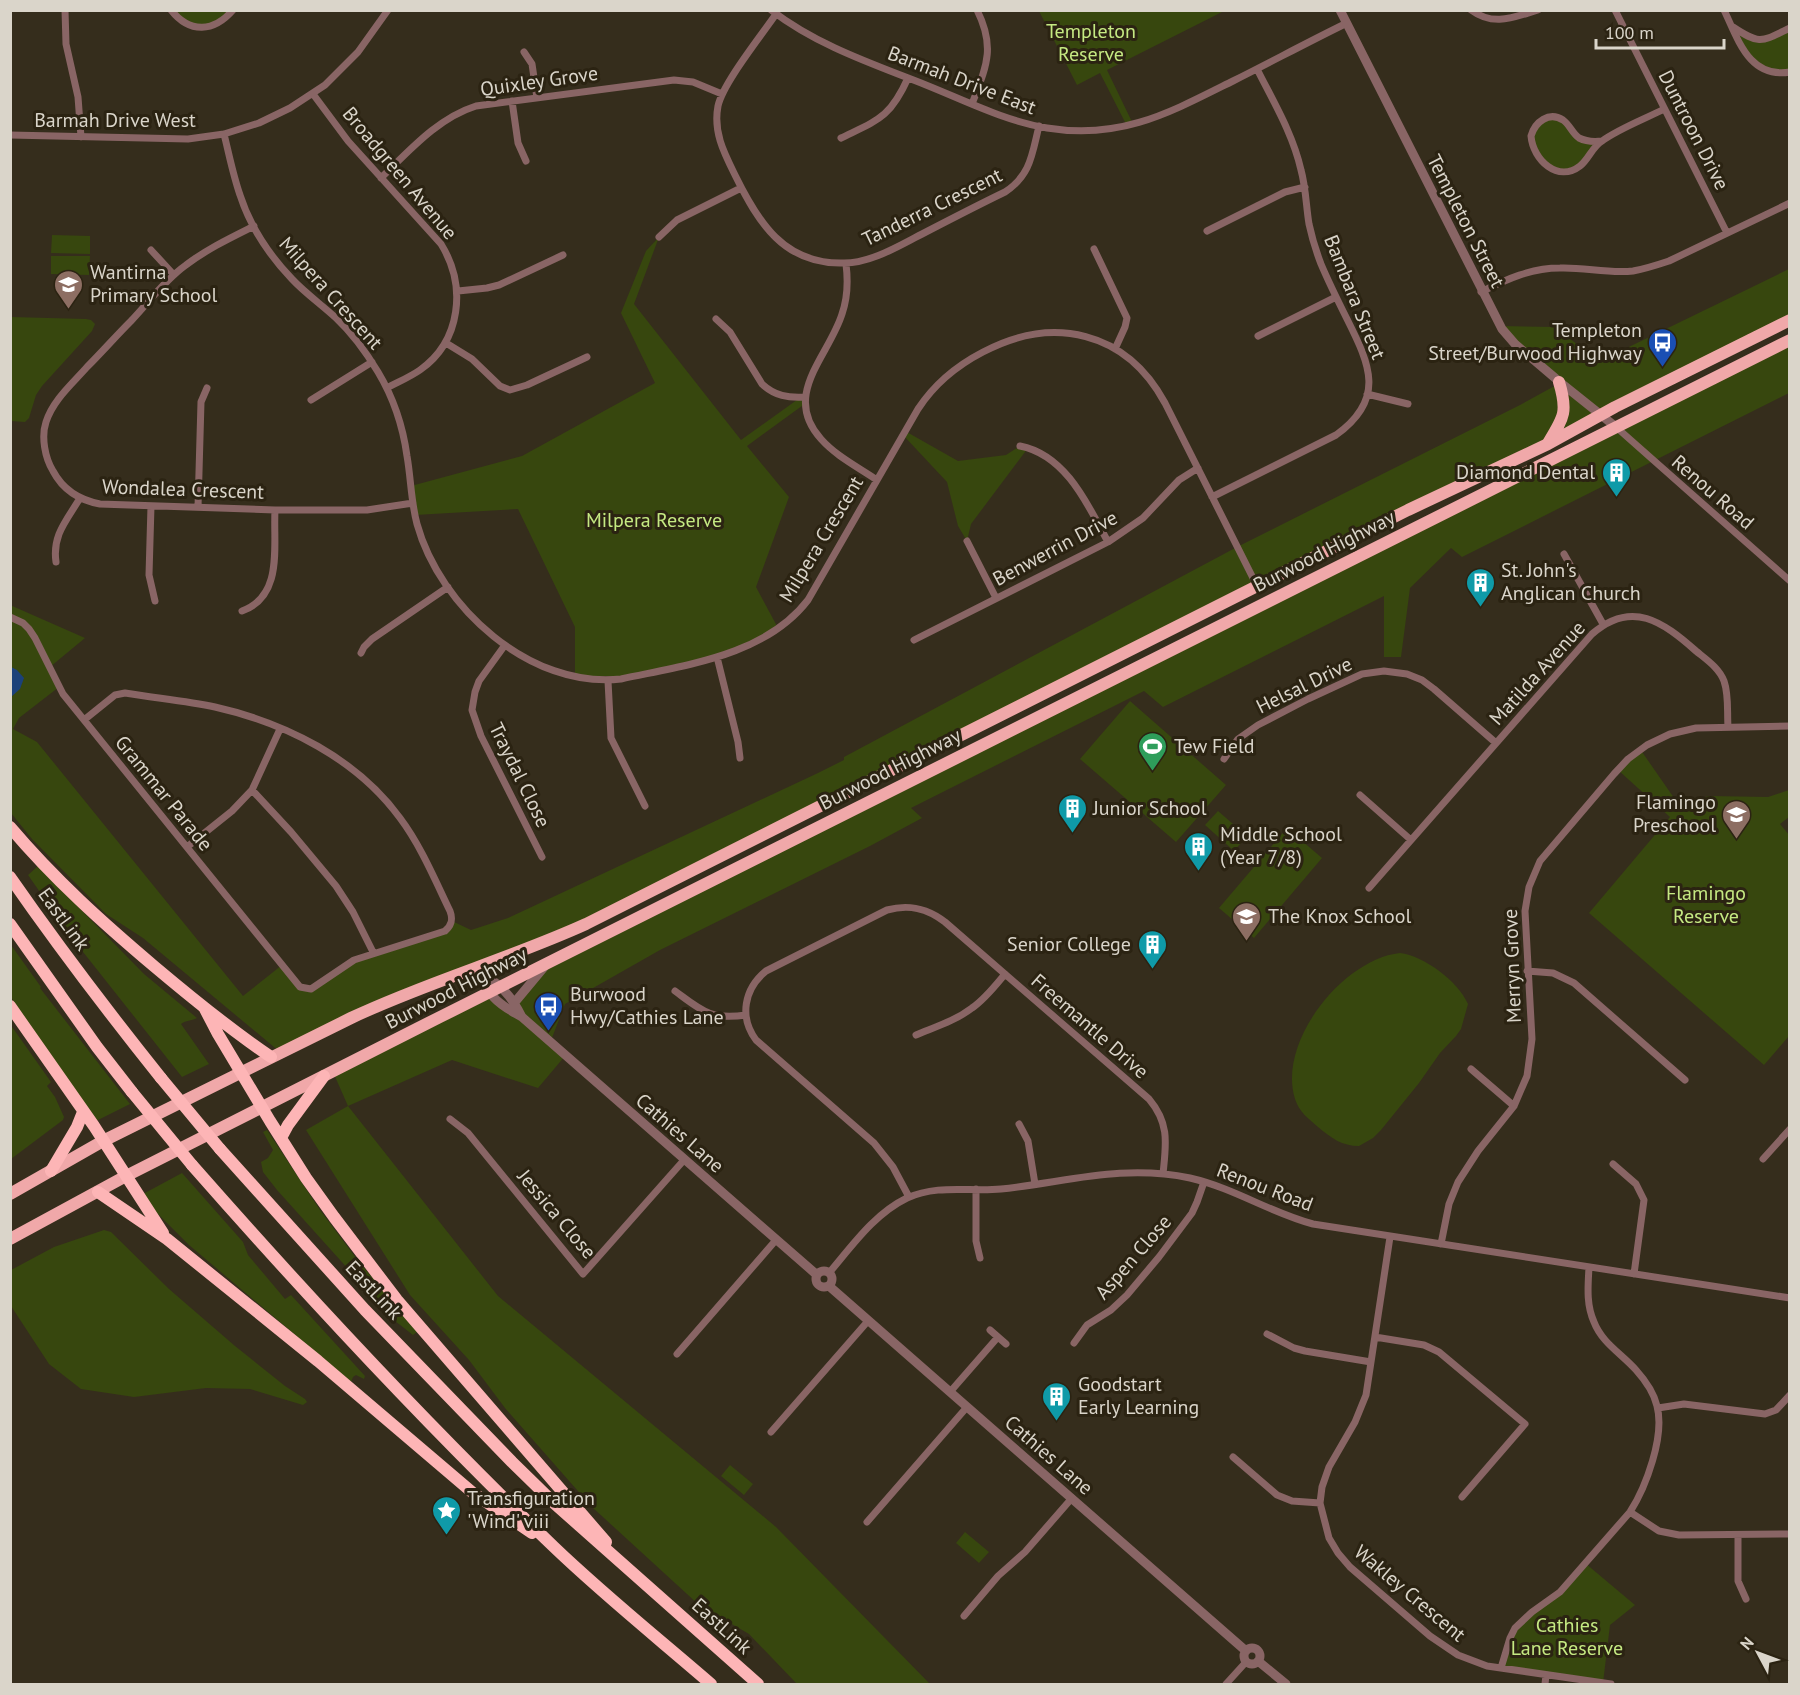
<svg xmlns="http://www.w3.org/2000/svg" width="1800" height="1695" viewBox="0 0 1800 1695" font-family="'PT Sans',sans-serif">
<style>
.green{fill:#37470e}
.water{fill:#1b417a}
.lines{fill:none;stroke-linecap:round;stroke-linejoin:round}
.minor{stroke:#896565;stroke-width:7}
.tertiary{stroke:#896565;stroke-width:9}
.trunk{stroke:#f0a8a9;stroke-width:12}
.motorway{stroke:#fdb5b6;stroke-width:12}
.motorway-bridge{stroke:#fdb5b6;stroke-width:12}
.labels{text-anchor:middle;stroke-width:6;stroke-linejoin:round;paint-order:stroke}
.park-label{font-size:20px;fill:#c5e982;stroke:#2b2312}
.street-label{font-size:20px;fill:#dad5ca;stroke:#2b2312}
.poi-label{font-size:20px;fill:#dad5ca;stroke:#2b2312;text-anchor:start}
</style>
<rect width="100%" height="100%" fill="#352d1c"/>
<path class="green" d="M171,11H233L225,18L199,27Z
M1039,11H1224L1107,70L1133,124L1127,126L1100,73L1077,85Z
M1733,27L1753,39L1789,28V72L1782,73L1753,62Z
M1559,118L1580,139L1602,141L1587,159L1563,172L1540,159L1532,132L1538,122Z
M52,235L90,236V254L51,253Z
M659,237L634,304L741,440L801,397L806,403L747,446L789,497L756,587L778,628L749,646L635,676H575V627L518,509L415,515L411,486L522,456L655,383L621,313L646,251Z
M51,256H90L89,275L51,274Z
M1789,269V319L586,924L280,1052L143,938L106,914L32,839L11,813L10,605L85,638L50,667L59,687L19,718L13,729L37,742L243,996L282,965L307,989L347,964L444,931L452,921L471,930L508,918L818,773L844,760V757L1237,547L1520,405L1560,383L1500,326L1554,327L1600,361Z
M11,317L86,319L91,320L95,324L92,331L42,386L36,395L29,418L25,422L11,421Z
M1789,340V393L1462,557L1451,548L1410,588L1401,657H1384V596L1163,707L1144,691L911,808L922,818L870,846L660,950L565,1004L550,1043L565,1056L538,1088L452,1060L348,1106L498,1296L776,1527L930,1684H797L749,1634L699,1605L592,1507L505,1408L469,1360L410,1295L306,1130L348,1106L333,1072L489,993L507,1009L515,1002L546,964Z
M905,431L958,461L1006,455L1020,446L1028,448L971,524L967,541L958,526L947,482L903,435Z
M1130,701L1226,785L1176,842L1080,759Z
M1640,749L1681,808L1708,796L1768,797L1789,790V817L1780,824L1790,836L1789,1036L1764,1065L1589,913L1670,817L1618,770Z
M1218,811L1247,836L1234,851L1205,825Z
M1287,828L1322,858L1254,938L1219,908Z
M38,866L144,974L197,1018C191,1021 186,1020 181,1024L209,1064L182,1077L72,938L28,875Z
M11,945L41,987L40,988L130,1104L96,1121L34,1033L11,997Z
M1400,953C1424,956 1458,981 1468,1004L1461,1029L1456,1036L1440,1053L1419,1083L1381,1130L1373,1138L1359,1146C1342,1146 1331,1138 1318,1127C1309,1119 1299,1112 1295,1099C1277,1042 1343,959 1400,953Z
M10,1024L51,1082L47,1086L55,1097L64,1117L63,1120L11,1159Z
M267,1130L320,1210L356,1258L417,1332L413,1335L395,1321L277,1190L263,1172L261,1162L268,1158L273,1150L263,1132Z
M182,1173L243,1242L248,1255L285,1299L291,1295L365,1376L364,1379L356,1375L353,1377L351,1382L189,1245L156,1212L143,1194Z
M104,1230L111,1232L169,1289L235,1346L285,1386L305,1399L307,1402L303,1405L250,1389L206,1388L134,1397L81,1389L49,1364L11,1306V1270L54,1247Z
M730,1465L753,1484L744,1495L721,1476Z
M965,1532L989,1552L979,1563L956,1543Z
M1585,1563L1635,1605L1610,1625L1603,1683L1501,1668L1515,1628L1552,1599Z"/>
<path class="water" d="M11,667L17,670L24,678L20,689L11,697Z"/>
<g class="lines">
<path class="minor" d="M65,10L66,44L78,97L81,137
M171,10C190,34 214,32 233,10
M771,10C818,46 873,64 926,85C966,101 1005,121 1047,128C1121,140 1169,113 1233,81C1271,62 1308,42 1347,23
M1471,10C1494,27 1514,17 1538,10
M1615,10L1727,233
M1724,10C1738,39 1749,79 1790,72
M776,14C761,36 723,83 718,106C713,132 724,153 735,175C758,222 784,265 844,263C872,263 900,245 924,233C951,219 978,205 1005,192C1031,175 1032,154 1039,126
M1733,27C1760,45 1761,42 1790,28
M524,52L532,64L537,98
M313,94L348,141L441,244C467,286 461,341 420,370C410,377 398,382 387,388
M512,101L518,143L526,161
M972,104C986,67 996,48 977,10
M224,134C229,154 233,175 240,195C250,226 270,256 292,279C305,293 322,305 336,318C353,334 366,352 378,372C393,397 403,427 407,456C411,479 411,502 417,524C440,607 530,689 621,679C685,665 765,656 808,600L918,409C935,383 956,366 983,352C1053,315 1126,331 1165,403L1257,586
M10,135L188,139L224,134L259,123L290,108L325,85L358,52L388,10
M841,138C878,120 890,118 908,78
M1602,141C1594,142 1587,142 1579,138C1572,133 1570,125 1563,120C1549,111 1535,122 1531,136C1533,160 1558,183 1580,166C1589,159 1592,147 1602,141C1620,128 1645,119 1664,109
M381,178C410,150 438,118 476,106L674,80L693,82L722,94
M254,226C230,238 207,249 186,265C165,280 149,302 131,321C116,336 102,352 87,367C72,384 53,400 46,422C41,437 45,458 53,471C63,490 79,500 100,504L275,510H367L413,503
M1207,231L1285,192L1305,187
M659,237L677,220L741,188
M1094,249L1127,318L1125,327L1115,349
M151,250L174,275
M846,264C848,280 848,297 842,314C829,356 781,395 821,439C836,456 858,467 877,480
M458,291L487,288L499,285L563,255
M1481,292C1507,279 1531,268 1560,268C1584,267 1609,274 1633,271C1645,269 1657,265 1669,261L1790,203
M716,319L730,332L762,384C775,396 788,398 805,397
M1258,336L1336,297
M446,343L472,359L500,386L510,390L527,385L587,357
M1367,394L1408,404
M311,400L372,362
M1616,427L1790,581
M1020,446C1066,455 1088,505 1108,542
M1212,497L1336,435C1386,399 1370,365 1347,319C1338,301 1329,283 1321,264C1316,251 1312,238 1309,224C1306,206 1306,188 1301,170C1293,134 1273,101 1257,69
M151,506L149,575L155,601
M198,507L201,402L207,388
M967,541L996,598
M1564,554L1603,624
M56,562C52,535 67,520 80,498
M242,611C284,596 273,545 275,510
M10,617L23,623L29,629L35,638L63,694L300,987L311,989L354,960L445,931C452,925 453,919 450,911C435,880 421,846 400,818C357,759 286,723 215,707C186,701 155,698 125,693L115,695L84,720
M914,640L1108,542L1143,518L1179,480L1198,468
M505,645L479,681L475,692L472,710L481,736L542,857
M361,653L364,647L372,639L448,587
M717,657L738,742L740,758
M608,681L611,738L645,806
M1224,759L1238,739L1258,725L1308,699L1362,674L1384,671L1407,674L1422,680L1434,689L1496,743
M252,790L291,832L336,886L353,912L373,952
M1360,795L1411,840
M187,847L232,811L252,790L280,729
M1369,888L1592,634C1632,599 1663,622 1696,651C1707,660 1719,668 1724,681C1729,695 1727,712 1728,727
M1527,971L1553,973L1574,983L1685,1080
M675,991C702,1011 710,1020 746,1015
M916,1035C935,1027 955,1021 972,1008C985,999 995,986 1005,974
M1471,1069L1514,1106
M450,1119L468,1133L583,1274L684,1160
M1019,1124L1028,1141L1035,1184
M1763,1159L1790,1129
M1613,1164L1636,1184L1644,1200L1634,1274
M976,1189V1241L980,1258
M909,1197L893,1167L874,1143L756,1040C739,1017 744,989 766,971L887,910C909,904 927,908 945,922L1149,1099C1170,1124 1166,1144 1163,1174
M1390,1237L1366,1395L1355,1422L1329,1467L1322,1487L1320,1503L1329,1538L1338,1553L1350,1567L1430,1636L1458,1655L1487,1666L1611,1684
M1441,1244L1449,1204L1458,1182L1478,1151L1514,1106L1527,1076L1532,1039L1525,911L1529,887L1540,861L1614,774L1628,759L1647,745L1670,734L1696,728L1790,726
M829,1273C852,1246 874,1214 907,1198C938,1184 969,1192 1001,1189C1067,1182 1122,1164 1190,1178C1234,1188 1271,1213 1313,1224L1790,1298
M990,1330L1006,1344
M1267,1334L1294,1348L1305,1351L1371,1362
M1375,1337L1424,1345L1439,1352L1525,1424L1462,1497
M1074,1343L1087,1325L1111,1310L1127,1295L1159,1257L1192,1213L1197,1202L1204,1182
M677,1354L776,1240
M950,1392L998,1337
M1658,1408L1684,1404L1765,1414L1776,1410L1790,1395
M771,1432L868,1321
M1233,1457L1277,1495L1292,1501L1320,1503
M1630,1512L1659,1531L1679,1535L1790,1534
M867,1522L967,1407
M1738,1535V1581L1746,1599
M964,1616L998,1576L1025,1552L1072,1498
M1501,1668L1510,1638L1515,1628L1532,1612L1560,1592L1630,1512C1646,1487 1665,1436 1657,1406C1654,1393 1645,1380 1636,1370C1622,1354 1602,1343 1594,1322C1586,1304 1588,1286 1589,1267
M1226,1684L1246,1662
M1545,1684L1546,1675"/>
<path class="tertiary" d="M1340,10L1502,329L1515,344L1561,383L1616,427
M476,968C490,996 494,1002 522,1017L817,1275
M478,970C499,984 510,993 522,1017
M515,1002L545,966
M816 1279a8 8 0 1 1 16 0a8 8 0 1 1-16 0Z
M829,1286L1246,1651
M1244 1656a8 8 0 1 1 16 0a8 8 0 1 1-16 0Z
M1258,1661L1286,1684"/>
<path class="trunk" d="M1548,443C1564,417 1568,412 1559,382
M10,1194L103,1141L351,1018C427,982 509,959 586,924L1408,510L1548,444L1615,407L1790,320
M10,1239L126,1176L440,1017L1790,340"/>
<path class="motorway" d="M10,827C55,880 103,923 155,967C193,999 231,1030 271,1057
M10,877C58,946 109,1013 161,1078
M10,924L97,1047L132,1092
M10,1006L94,1126L163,1233
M205,1009L218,1034L270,1121L306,1178L334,1217L397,1300L606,1542
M281,1138L288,1125L324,1076
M220,1149L365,1310L512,1462L555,1504L758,1684
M192,1165C308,1297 427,1425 554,1547C604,1595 659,1639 711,1684
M51,1171L77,1127L83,1112
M98,1192L167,1239L318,1361L473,1493L532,1533"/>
<path class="motorway-bridge" d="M161,1078L220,1149
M132,1092L192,1165"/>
</g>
<defs>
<symbol id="school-pin" viewBox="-11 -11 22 30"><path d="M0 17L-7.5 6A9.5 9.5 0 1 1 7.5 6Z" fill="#8d6e63" stroke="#2b2312"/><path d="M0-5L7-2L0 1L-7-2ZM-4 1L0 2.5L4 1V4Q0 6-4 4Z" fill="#fff"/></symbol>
<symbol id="bus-pin" viewBox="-11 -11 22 30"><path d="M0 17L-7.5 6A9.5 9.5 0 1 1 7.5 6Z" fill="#1a4fb4" stroke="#2b2312"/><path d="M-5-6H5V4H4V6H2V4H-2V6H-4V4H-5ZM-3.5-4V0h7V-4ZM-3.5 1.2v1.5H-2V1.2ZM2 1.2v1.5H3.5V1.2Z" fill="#fff"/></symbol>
<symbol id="building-pin" viewBox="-11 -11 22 30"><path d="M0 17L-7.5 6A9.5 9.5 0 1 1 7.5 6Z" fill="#0f9aa8" stroke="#2b2312"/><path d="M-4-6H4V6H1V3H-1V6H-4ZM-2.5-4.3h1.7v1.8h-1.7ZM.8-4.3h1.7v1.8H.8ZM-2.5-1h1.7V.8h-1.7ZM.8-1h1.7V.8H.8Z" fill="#fff"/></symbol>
<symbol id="stadium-pin" viewBox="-11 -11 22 30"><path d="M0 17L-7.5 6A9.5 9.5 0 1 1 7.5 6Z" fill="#2e9e5b" stroke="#2b2312"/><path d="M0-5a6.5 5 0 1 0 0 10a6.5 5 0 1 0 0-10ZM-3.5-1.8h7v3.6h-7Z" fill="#fff"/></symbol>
<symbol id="sight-pin" viewBox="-11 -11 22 30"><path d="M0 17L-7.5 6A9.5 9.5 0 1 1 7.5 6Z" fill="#0f9aa8" stroke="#2b2312"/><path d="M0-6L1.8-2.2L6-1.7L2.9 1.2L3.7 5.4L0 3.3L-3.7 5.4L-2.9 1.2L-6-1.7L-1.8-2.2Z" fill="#fff"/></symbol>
</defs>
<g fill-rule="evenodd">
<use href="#school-pin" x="52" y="268" width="33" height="45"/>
<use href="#bus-pin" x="1646" y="326" width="33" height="45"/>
<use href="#building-pin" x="1600" y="456" width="33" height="45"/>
<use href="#building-pin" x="1464" y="566" width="33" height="45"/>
<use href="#stadium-pin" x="1136" y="730" width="33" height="45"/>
<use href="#building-pin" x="1056" y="792" width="33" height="45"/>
<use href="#school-pin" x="1720" y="798" width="33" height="45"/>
<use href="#building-pin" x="1182" y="830" width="33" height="45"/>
<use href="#school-pin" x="1230" y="900" width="33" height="45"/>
<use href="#building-pin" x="1136" y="928" width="33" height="45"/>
<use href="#bus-pin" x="532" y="990" width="33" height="45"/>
<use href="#building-pin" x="1040" y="1380" width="33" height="45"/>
<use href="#sight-pin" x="430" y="1494" width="33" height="45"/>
</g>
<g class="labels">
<g class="park-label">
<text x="1091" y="38">Templeton<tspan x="1091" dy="23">Reserve</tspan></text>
<text x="654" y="527">Milpera Reserve</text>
<text x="1706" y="900">Flamingo<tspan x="1706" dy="23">Reserve</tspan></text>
<text x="1567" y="1632">Cathies<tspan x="1567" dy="23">Lane Reserve</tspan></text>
</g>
<g class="street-label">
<text transform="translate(962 80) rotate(21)" y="7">Barmah Drive East</text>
<text transform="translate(539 81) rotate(-8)" y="7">Quixley Grove</text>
<text x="115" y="127">Barmah Drive West</text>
<text transform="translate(1694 130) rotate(63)" y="7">Duntroon Drive</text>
<text transform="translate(400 173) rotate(50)" y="7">Broadgreen Avenue</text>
<text transform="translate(932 207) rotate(-26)" y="7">Tanderra Crescent</text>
<text transform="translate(1466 221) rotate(63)" y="7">Templeton Street</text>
<text transform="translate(331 293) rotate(48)" y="7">Milpera Crescent</text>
<text transform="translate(1355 297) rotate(68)" y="7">Bambara Street</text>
<text transform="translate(183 489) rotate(2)" y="7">Wondalea Crescent</text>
<text transform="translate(1713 492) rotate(41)" y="7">Renou Road</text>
<text transform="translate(821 539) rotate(-59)" y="7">Milpera Crescent</text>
<text transform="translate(1055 548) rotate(-28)" y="7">Benwerrin Drive</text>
<text transform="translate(1324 551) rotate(-27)" y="7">Burwood Highway</text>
<text transform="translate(1537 673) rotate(-48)" y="7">Matilda Avenue</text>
<text transform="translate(1304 685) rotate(-26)" y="7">Helsal Drive</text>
<text transform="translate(890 769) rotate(-27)" y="7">Burwood Highway</text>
<text transform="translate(520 775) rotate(64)" y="7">Traydal Close</text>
<text transform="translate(164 793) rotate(51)" y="7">Grammar Parade</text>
<text transform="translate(64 919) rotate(54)" y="7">EastLink</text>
<text transform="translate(1512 966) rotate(-92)" y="7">Merryn Grove</text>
<text transform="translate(456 988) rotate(-27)" y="7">Burwood Highway</text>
<text transform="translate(1090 1026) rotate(41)" y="7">Freemantle Drive</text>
<text transform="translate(680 1133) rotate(41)" y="7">Cathies Lane</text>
<text transform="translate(1265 1187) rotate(21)" y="7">Renou Road</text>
<text transform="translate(557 1214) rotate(50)" y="7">Jessica Close</text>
<text transform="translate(1133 1257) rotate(-49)" y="7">Aspen Close</text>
<text transform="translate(374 1290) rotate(47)" y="7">EastLink</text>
<text transform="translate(1049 1455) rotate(41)" y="7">Cathies Lane</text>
<text transform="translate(1410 1593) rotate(40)" y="7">Wakley Crescent</text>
<text transform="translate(722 1626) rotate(42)" y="7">EastLink</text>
</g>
<g class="poi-label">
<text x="90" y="279">Wantirna<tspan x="90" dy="23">Primary School</tspan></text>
<text x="1642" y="337" text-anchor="end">Templeton<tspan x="1642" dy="23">Street/Burwood Highway</tspan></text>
<text x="1595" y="479" text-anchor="end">Diamond Dental</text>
<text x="1501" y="577">St. John's<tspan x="1501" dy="23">Anglican Church</tspan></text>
<text x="1174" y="753">Tew Field</text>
<text x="1716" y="809" text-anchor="end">Flamingo<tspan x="1716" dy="23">Preschool</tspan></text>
<text x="1093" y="815">Junior School</text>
<text x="1220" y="841">Middle School<tspan x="1220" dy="23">(Year 7/8)</tspan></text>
<text x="1268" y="923">The Knox School</text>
<text x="1131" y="951" text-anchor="end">Senior College</text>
<text x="570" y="1001">Burwood<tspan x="570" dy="23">Hwy/Cathies Lane</tspan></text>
<text x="1078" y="1391">Goodstart<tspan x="1078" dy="23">Early Learning</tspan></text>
<text x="467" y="1505">Transfiguration<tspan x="467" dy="23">'Wind' viii</tspan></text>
</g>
</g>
<rect width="1800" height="1695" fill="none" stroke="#dad5ca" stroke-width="24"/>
<g transform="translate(1758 1653) rotate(311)" stroke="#2b2312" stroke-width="4.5" paint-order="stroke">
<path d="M0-4.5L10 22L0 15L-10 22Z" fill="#dad5ca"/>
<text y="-9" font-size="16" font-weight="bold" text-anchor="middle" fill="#dad5ca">N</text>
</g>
<path d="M1596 39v9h128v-9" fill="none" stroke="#dad5ca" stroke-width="3"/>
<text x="1605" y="39" font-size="18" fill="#dad5ca" stroke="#2b2312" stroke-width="4.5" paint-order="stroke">100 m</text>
</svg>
